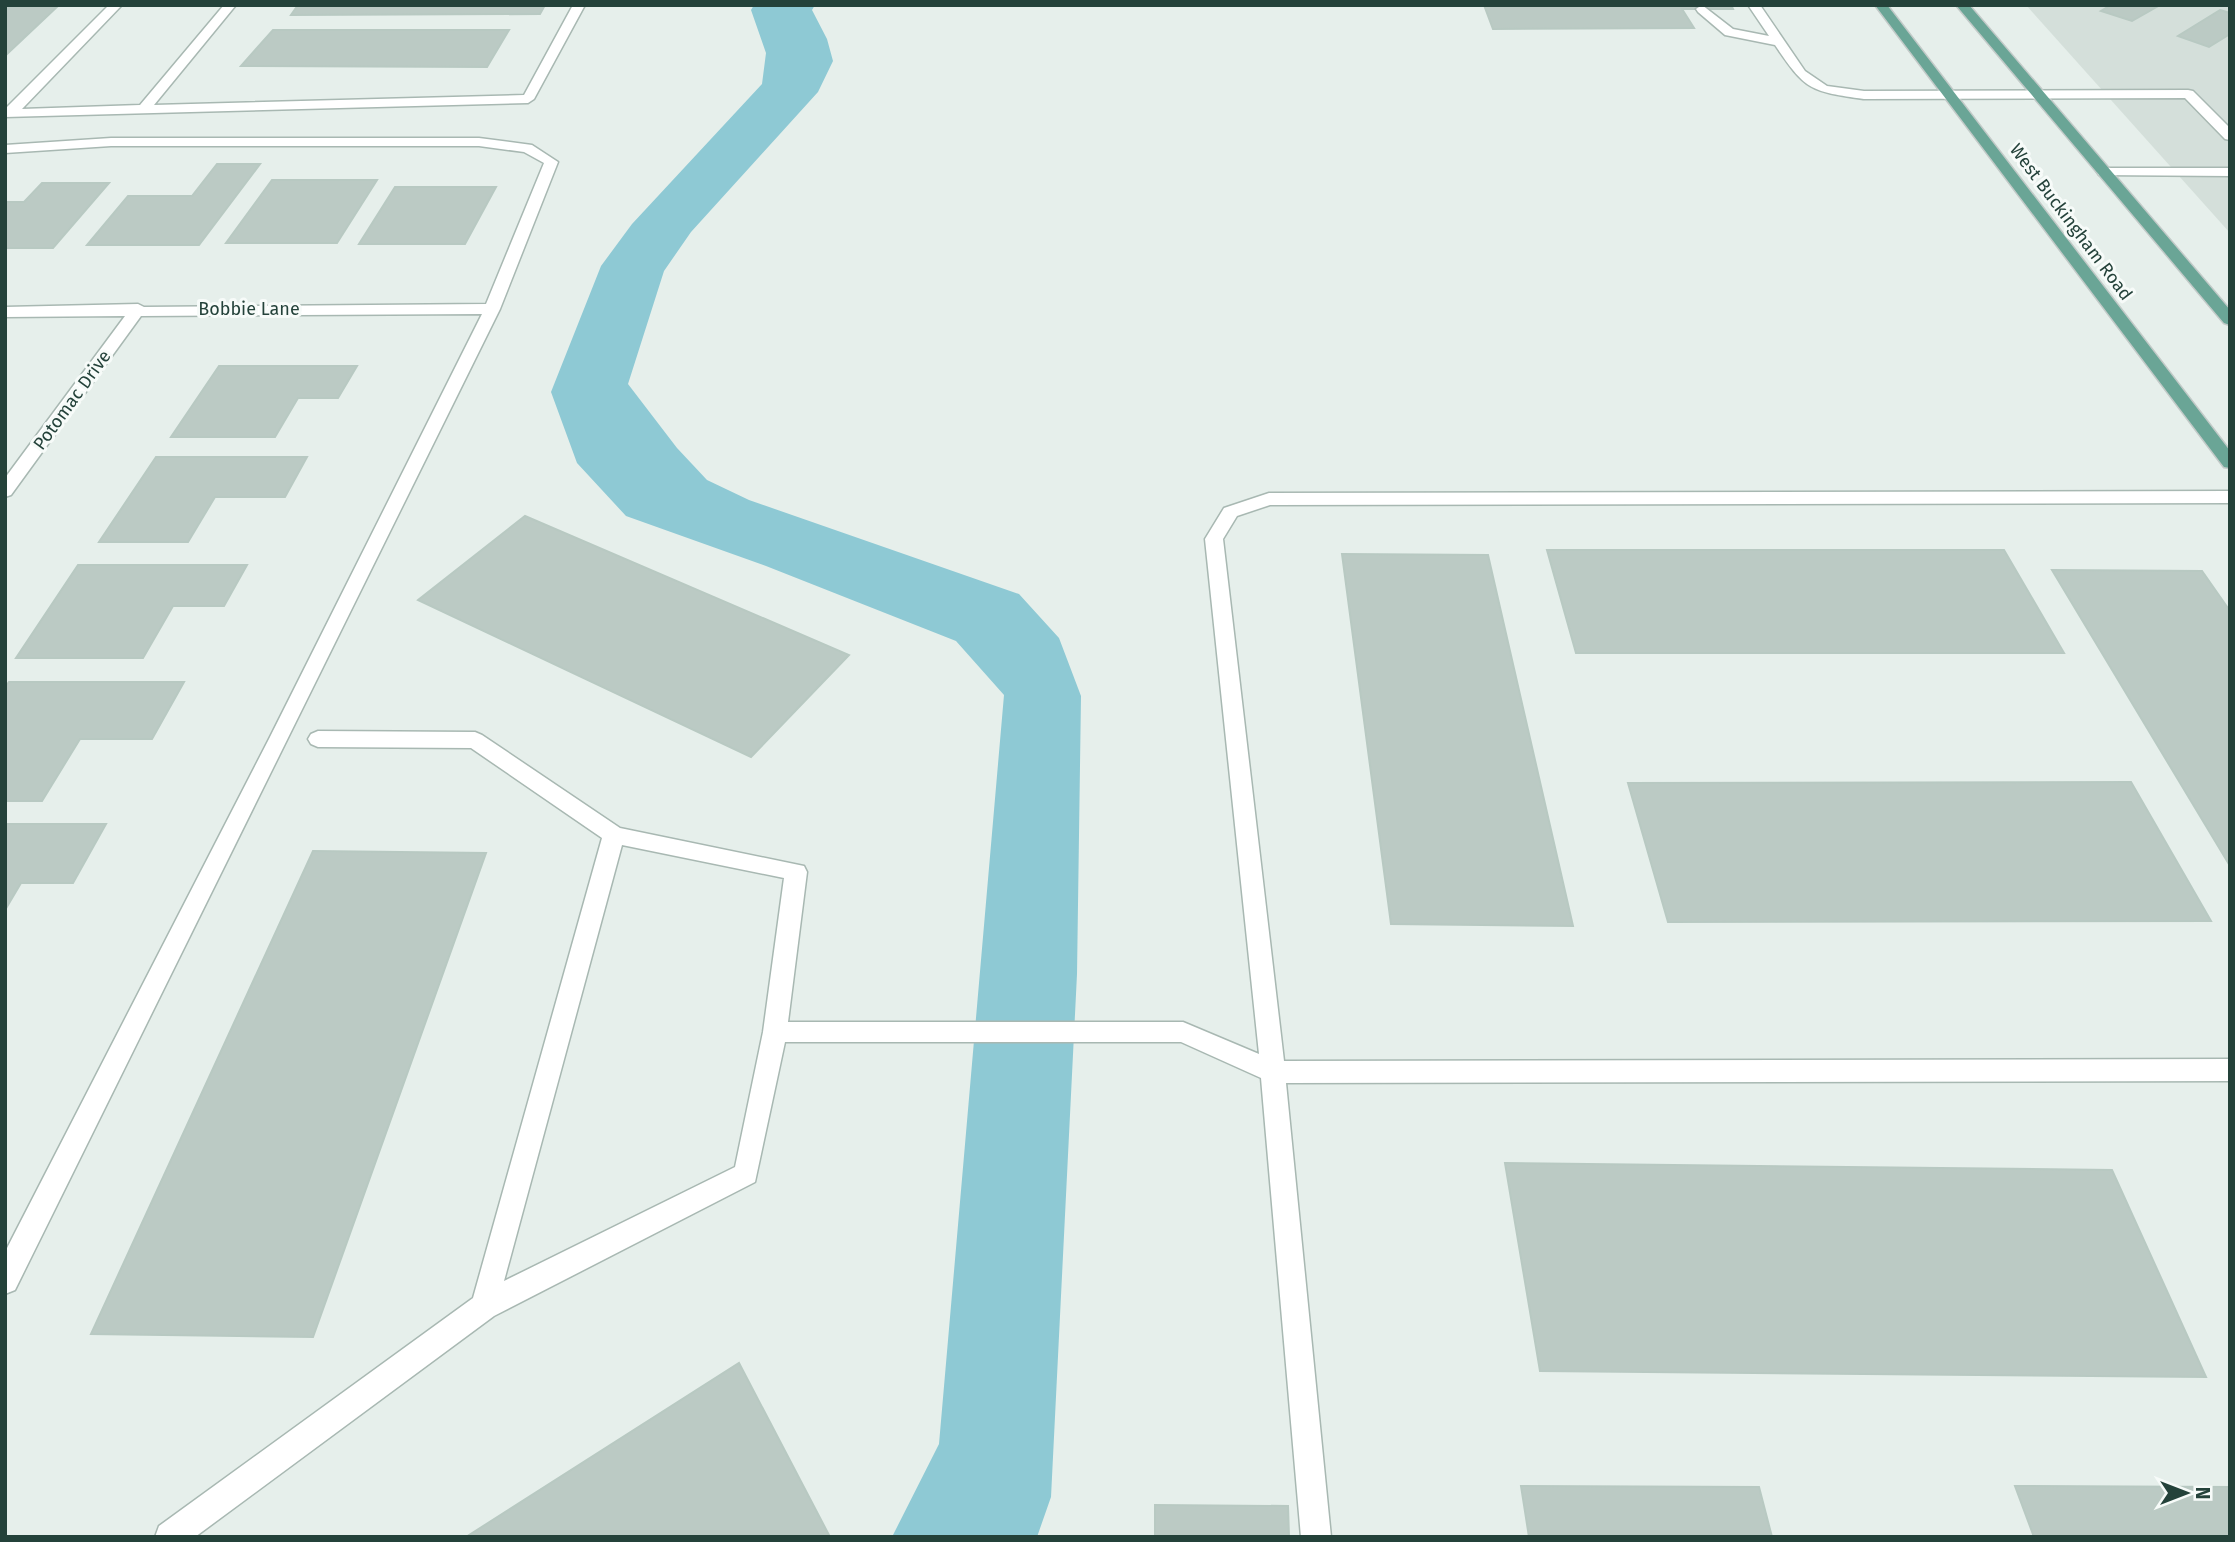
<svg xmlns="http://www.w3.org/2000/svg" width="2235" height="1542" viewBox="0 0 2235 1542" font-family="'Fira Sans',sans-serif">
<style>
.built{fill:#d4dfda}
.water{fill:#8ec9d4}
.building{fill:#bbcac4;stroke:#b8c9c2;stroke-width:2}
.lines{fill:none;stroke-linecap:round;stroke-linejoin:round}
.minor-casing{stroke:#a8b8b2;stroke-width:3}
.major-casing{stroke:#c2cac8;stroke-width:3}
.minor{fill:#fff;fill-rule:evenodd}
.major{fill:#6aa596;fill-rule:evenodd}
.labels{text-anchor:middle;stroke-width:6;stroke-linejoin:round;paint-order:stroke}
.far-street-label{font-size:18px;fill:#24423a;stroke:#f7fbf9}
</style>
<rect width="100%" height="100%" fill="#e6efeb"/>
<path class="built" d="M2026,5H2230V233Z"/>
<path class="water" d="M754,5H815L812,10L827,39L833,61L818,92L691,232L664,271L628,384L677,448L707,480L749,500L1019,594L1059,638L1081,696L1077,974L1051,1497L1037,1537H892L939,1444L1004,695L956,641L766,566L626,516L577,463L551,392L601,266L632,224L762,84L766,53L751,10Z"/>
<path class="building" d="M5,5H59L5,56Z
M298,5H545L540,14L291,15Z
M1484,5H1731L1733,9H1682L1694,28L1493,29Z
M2111,5H2160L2132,21L2101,11Z
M2220,10L2230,13V34L2209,47L2178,36Z
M273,30H509L487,67L241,66Z
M217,164H260L199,245H87L128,196H192Z
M272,180H377L337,243H226Z
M42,183H109L53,248H5V202H24Z
M395,187H496L465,244H359Z
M219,366H357L338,398H298L275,437H171Z
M156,457H307L285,497H215L188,542H99Z
M525,516L849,655L751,757L418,600Z
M1547,550H2004L2064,653H1576Z
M1342,554L1488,555L1573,926L1391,924Z
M78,565H247L224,606H173L143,658H16Z
M2052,570L2202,571L2230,611V866Z
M9,682H184L152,739H80L42,801H5V687Z
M2131,782L2211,921L1668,922L1628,783Z
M5,824H106L73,883H21L5,910Z
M313,851L486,853L313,1337L91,1334Z
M1505,1163L2112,1170L2206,1377L1540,1371Z
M739,1363L830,1537H466Z
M1521,1486L1759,1487L1772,1537H1529Z
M2015,1486L2230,1487V1537H2034Z
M1155,1505L1288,1506L1289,1537H1155Z"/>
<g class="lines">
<defs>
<path id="minor" d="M109,5H122L22,109L140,105L224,5H236L154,105L524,95L573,5H585L534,99L528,103L5,117V109Z
M1702,5L1733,29L1769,36L1748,5H1760L1805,71L1827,86L1864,91L2188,90L2193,91L2230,128V140L2225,139L2185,98L1864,99C1810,91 1806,91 1775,45L1725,35L1698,12L1696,9Z
M111,138H479L532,145L558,162L500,309L15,1290L5,1294V1252L270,737L482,314L141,316L11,495L5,497V478L125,316L5,317V307L138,304L144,307L486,304L544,163L524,152L479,146H111L5,153V145Z
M2104,168H2230V176L2099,175L2097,172Z
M2230,491V503L1270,505L1237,516L1223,539L1284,1061L2230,1059V1081L1286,1083L1331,1537H1301L1261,1078L1181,1042H785L755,1182L494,1316L195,1537H155L159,1526L473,1298L602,838L471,748L318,747L311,744L308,739L311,734L318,731L475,732L482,735L620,828L804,866L807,872L788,1022H1183L1259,1054L1205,539L1224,508L1269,493ZM622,845L784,878L763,1032L735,1167L504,1281Z"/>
<path id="major" d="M1875,5H1887L2230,451V468L2224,467Z
M1956,5H1969L2230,310V325L2224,323Z"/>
</defs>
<use href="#minor" class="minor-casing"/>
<use href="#major" class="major-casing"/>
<use href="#minor" class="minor"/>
<use href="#major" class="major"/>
</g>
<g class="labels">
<g class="far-street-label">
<text transform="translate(2071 222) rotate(53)" y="6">West Buckingham Road</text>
<text x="249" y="315">Bobbie Lane</text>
<text transform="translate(72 400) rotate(-54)" y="6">Potomac Drive</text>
</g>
</g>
<rect width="2235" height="1542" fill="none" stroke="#24423a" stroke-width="14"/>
<g transform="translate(2186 1493) rotate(90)" stroke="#f7fbf9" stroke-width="5" paint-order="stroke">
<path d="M0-5L12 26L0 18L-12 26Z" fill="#24423a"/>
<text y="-10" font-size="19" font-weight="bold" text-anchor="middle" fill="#24423a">N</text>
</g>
</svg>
